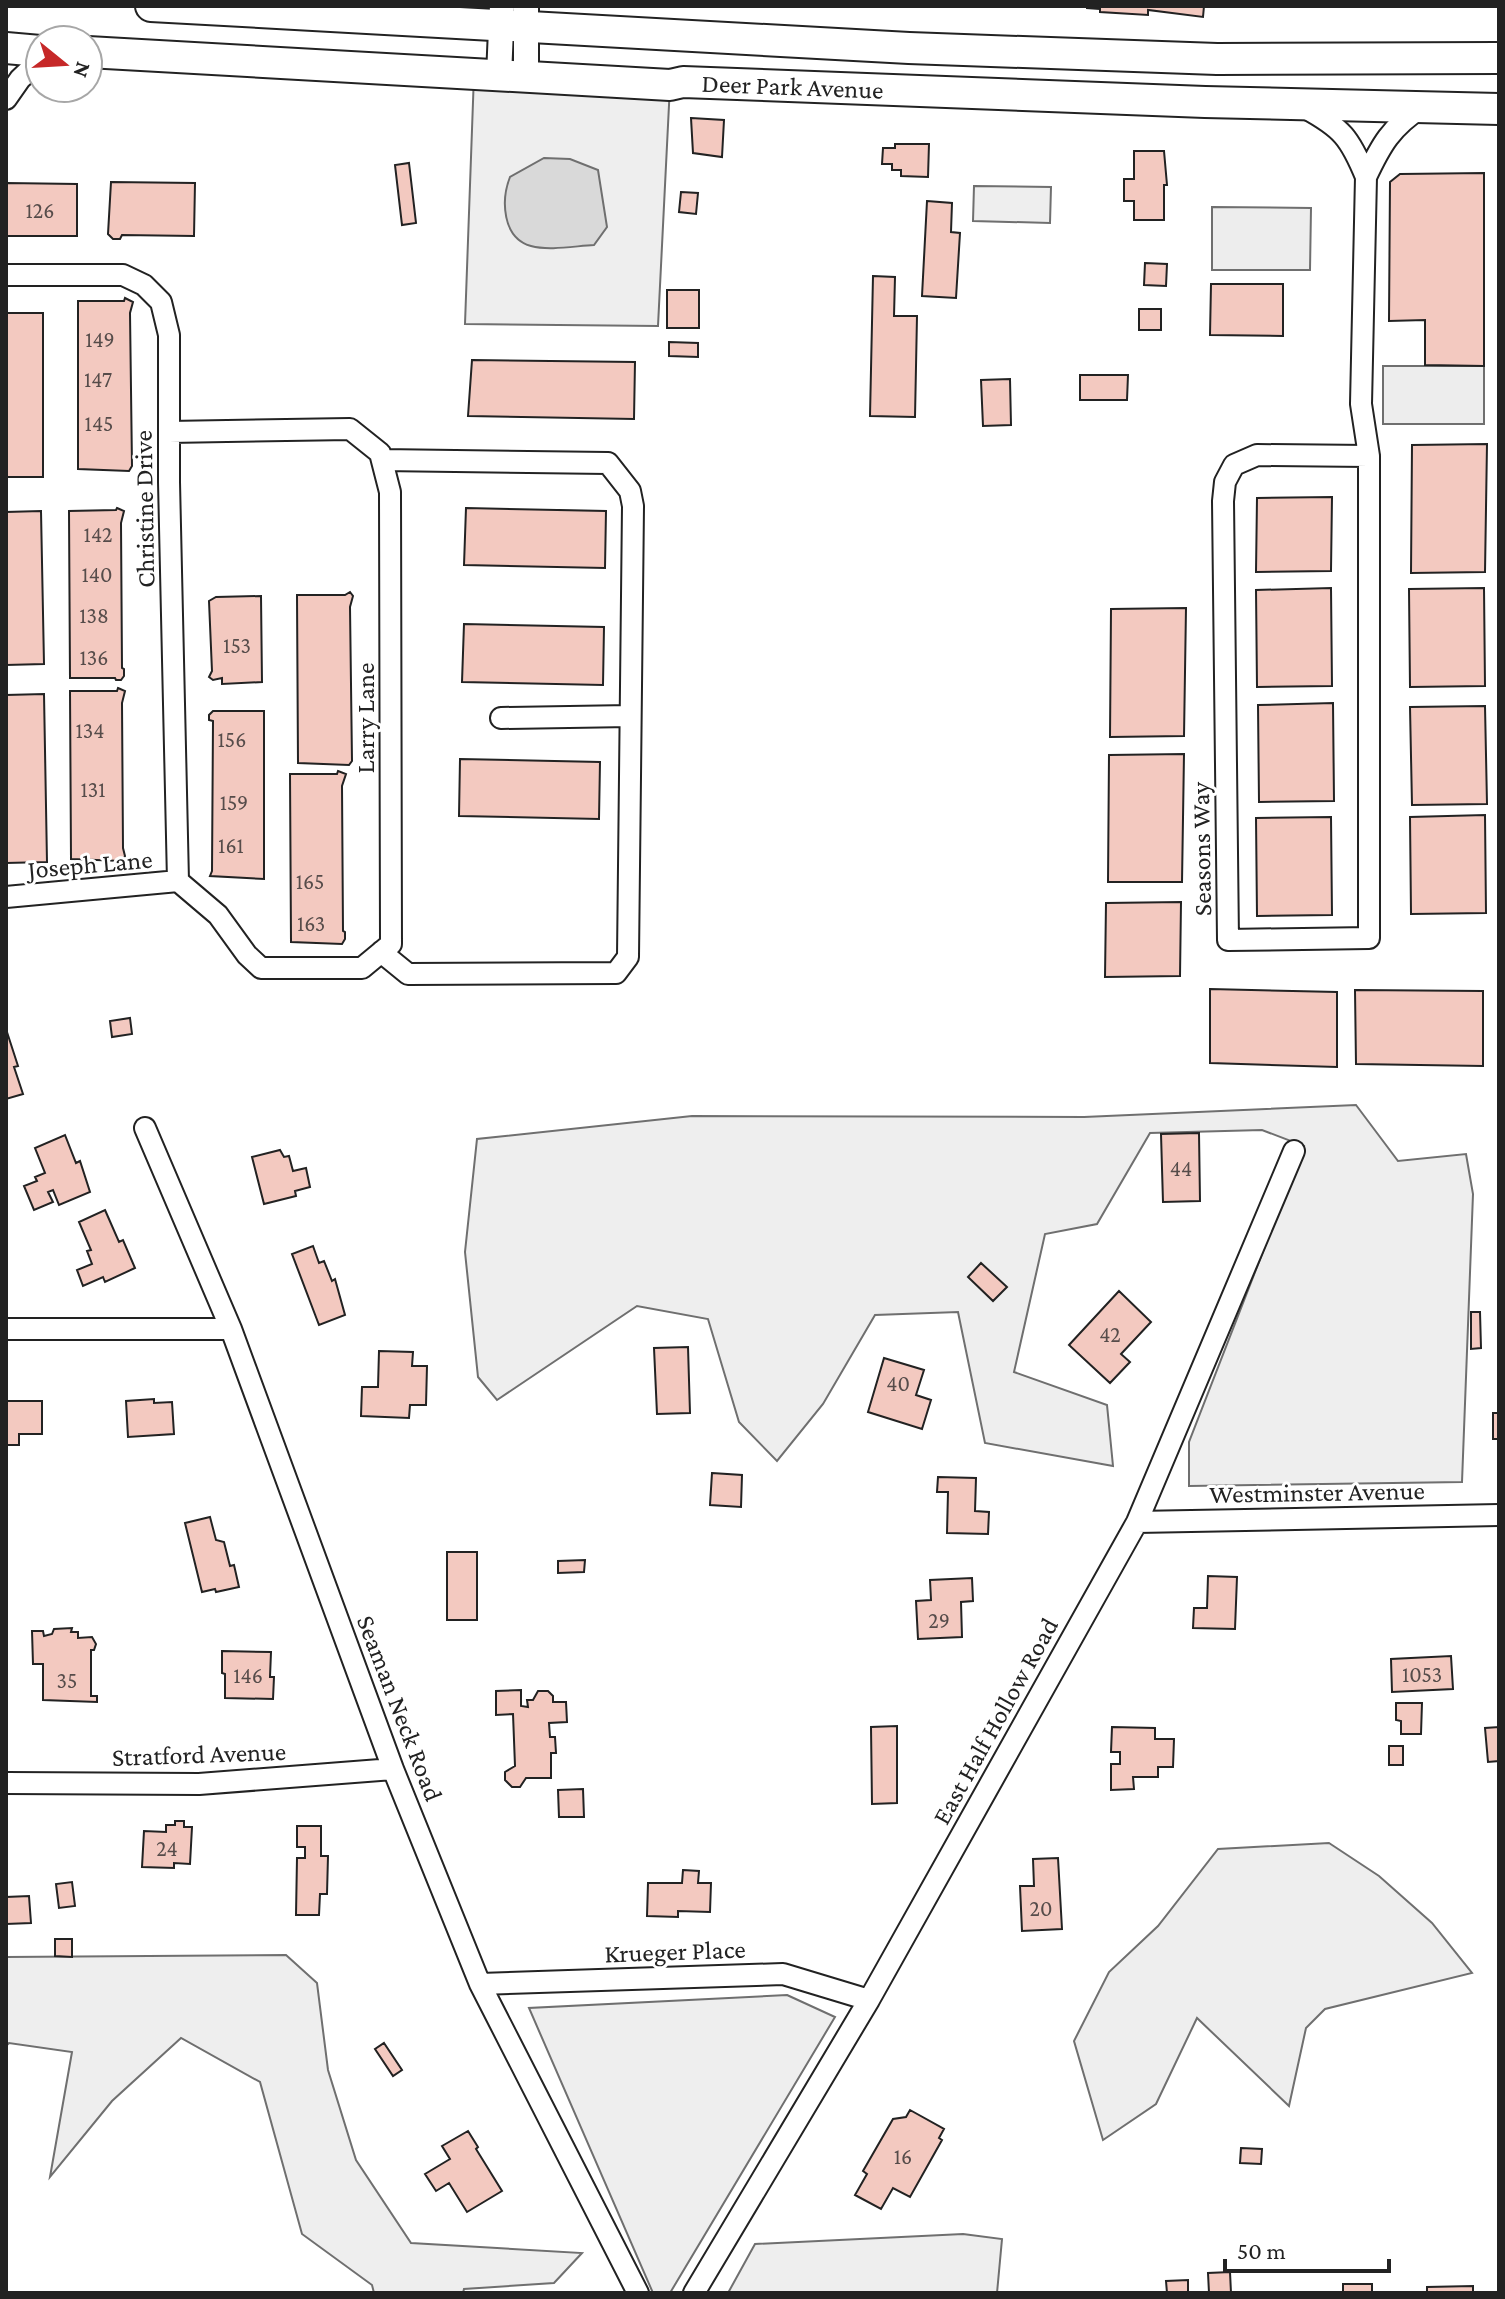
<svg xmlns="http://www.w3.org/2000/svg" width="1505" height="2299" viewBox="0 0 1505 2299" font-family="'Crimson Pro',serif">
<style>
.green{fill:#eee;stroke:#6f6f6f;stroke-width:2}
.parking{fill:#ededed;stroke:#6f6f6f;stroke-width:2}
.water{fill:#d9d9d9;stroke:#6f6f6f;stroke-width:2}
.building{fill:#f3c9c0;stroke:#222;stroke-width:2}
.lines{fill:none;stroke-linecap:round;stroke-linejoin:round}
.minor-casing{stroke:#222;stroke-width:24}
.tertiary-casing{stroke:#222;stroke-width:28}
.primary-casing{stroke:#222;stroke-width:34}
.minor{stroke:#fff;stroke-width:20}
.tertiary{stroke:#fff;stroke-width:24}
.primary{stroke:#fff;stroke-width:30}
.labels{text-anchor:middle;stroke-width:6;stroke-linejoin:round;paint-order:stroke}
.number-label{font-size:22px;fill:#564c4a}
.street-label{font-size:26px;fill:#222;stroke:#fff}
</style>
<rect width="100%" height="100%" fill="#fff"/>
<path class="green" d="M474,74L670,85L658,326L465,324Z
M974,186L1051,187L1050,223L973,221Z
M1356,1105L1398,1161L1466,1154L1473,1194L1462,1482L1189,1486V1442L1304,1146L1262,1130L1150,1133L1097,1224L1045,1234L1014,1372L1107,1405L1113,1466L985,1443L958,1312L875,1315L823,1404L777,1461L739,1422L708,1319L637,1306L497,1400L478,1377L465,1252L477,1139L692,1116L1084,1117Z
M1329,1843L1379,1876L1432,1923L1472,1973L1325,2009L1306,2028L1289,2106L1197,2018L1156,2104L1103,2140L1074,2041L1109,1972L1158,1926L1218,1849Z
M286,1955L317,1983L328,2070L356,2160L411,2243L582,2253L554,2283L464,2289L463,2293H374L372,2285L302,2234L260,2082L181,2038L112,2101L50,2177L72,2052L9,2043L6,2046V1957Z
M787,1995L835,2017L670,2293H653L529,2008Z
M963,2234L1002,2239L997,2293H728L755,2244Z"/>
<path class="parking" d="M1212,207L1311,208L1310,270H1212Z
M1383,366H1484V424H1383Z"/>
<path class="water" d="M544,158L570,159L598,170L607,227L594,245C575,246 549,251 531,246C502,238 501,200 510,177Z"/>
<path class="building" d="M1087,6H1204L1203,17L1148,10V15L1100,12V9L1087,8Z
M691,118L724,120L722,157L693,153Z
M895,144H929L928,177L901,176V170H892V164H882L883,148H895Z
M1134,151H1164L1167,185H1164V220H1134V201H1124V179H1134Z
M409,163L416,223L402,225L395,165Z
M1484,173V366L1425,365V320L1389,321L1390,182L1400,174Z
M111,182L195,183L194,236L122,235L120,239H113L108,234Z
M6,183L77,184V236H6Z
M681,192L698,193L696,214L679,212Z
M927,201L952,203L951,232L960,233L956,298L922,296Z
M1145,263L1167,264L1166,286L1144,285Z
M873,276L895,277L894,316H917L915,417L870,416Z
M1211,284H1283V336L1210,335Z
M667,290H699V328H667Z
M125,298L133,302L130,313L132,466L129,471L78,469V301H124Z
M1139,309H1161V330H1139Z
M6,313H43V477H6Z
M669,342L698,343V357L669,356Z
M472,360L635,362L634,419L468,416Z
M1080,375H1128L1127,400H1080Z
M1010,379L1011,425L983,426L981,380Z
M1487,444L1485,572L1411,573L1412,445Z
M1332,497L1331,571L1256,572L1257,498Z
M117,508L124,511L121,523L122,668L124,669V676L121,680H116L115,678H70L69,511L116,510Z
M466,508L606,511L605,568L464,565Z
M41,511L44,664L6,665V512Z
M1331,588L1332,686L1257,687L1256,590Z
M1484,588L1485,686L1410,687L1409,589Z
M350,592L353,596L350,607L352,761L349,765L298,763L297,595H345Z
M261,596L262,682L222,684V678L213,680L209,677L212,671L209,601L216,597Z
M1186,608L1184,736L1110,737L1111,609Z
M464,624L604,627L603,685L462,682Z
M118,688L125,691L122,703L123,848L125,856L122,861L71,859L70,691H117Z
M44,694L47,862L6,863V695Z
M1333,703L1334,801L1259,802L1258,705Z
M1485,706L1487,804L1412,805L1410,707Z
M213,711H264V879L210,876L212,871L213,721L209,720V715Z
M1184,754L1182,882H1108L1109,755Z
M460,759L600,762L599,819L459,816Z
M338,771L346,774L342,786L343,931L345,932V939L342,944L291,942L290,774H337Z
M1485,815L1486,913L1411,914L1410,817Z
M1331,817L1332,915L1257,916L1256,818Z
M1181,902L1180,976L1105,977L1106,903Z
M1210,989L1337,992V1067L1210,1063Z
M1355,990L1483,991V1066L1356,1064Z
M130,1018L132,1034L112,1037L110,1021Z
M6,1029L18,1066L14,1067L23,1094L6,1099Z
M1199,1133L1200,1201L1163,1202L1161,1134Z
M65,1135L76,1163L80,1161L90,1192L59,1205L53,1190L48,1192L53,1202L34,1210L24,1186L37,1181L35,1177L45,1173L35,1148Z
M280,1150L284,1157L289,1156L293,1171L306,1168L310,1187L295,1191L296,1196L264,1204L252,1157Z
M105,1210L119,1242L123,1240L135,1268L105,1282L103,1277L83,1286L77,1270L92,1264L87,1251L91,1250L79,1222Z
M313,1246L319,1263L324,1261L332,1281L335,1279L345,1315L319,1325L292,1254Z
M981,1263L1007,1287L993,1301L968,1277Z
M1119,1291L1151,1322L1121,1354L1130,1362L1110,1383L1069,1345Z
M1471,1312H1480L1481,1348L1471,1349Z
M688,1347L690,1413L657,1414L654,1348Z
M379,1351L413,1352L412,1366H427L426,1405H410L409,1418L361,1416L362,1387H378Z
M884,1358L924,1370L916,1395L931,1400L922,1429L868,1412Z
M154,1399V1403L172,1402L174,1434L128,1437L126,1401Z
M6,1401H42V1434H19V1445H6Z
M1493,1413H1499V1439H1493Z
M712,1473L742,1475L741,1507L710,1505Z
M938,1477L976,1478L975,1511L989,1512L988,1534L947,1533L948,1492H937Z
M210,1517L216,1540L224,1542L230,1566L234,1565L239,1587L216,1592L215,1589L202,1592L185,1523Z
M447,1552H477V1620H447Z
M585,1560L584,1572L558,1573V1561Z
M1208,1576L1237,1577L1235,1629L1193,1628L1194,1608H1207Z
M972,1578L973,1601L961,1602L962,1637L918,1639L916,1601L931,1600L930,1580Z
M72,1628L71,1632H78V1638L92,1637L96,1644L94,1650H91V1696H97V1702L43,1700V1664H33L32,1631H43L44,1636L52,1634L54,1629Z
M222,1651L271,1652L270,1677H274L273,1699L225,1698V1674L222,1673Z
M1451,1656L1453,1689L1392,1692L1391,1659Z
M521,1690V1706L528,1707L527,1700H533L538,1691H548L553,1696V1702H566L567,1722L549,1723L550,1737H555L556,1753H551V1778H526L520,1787H512L505,1780V1772L515,1766L513,1714L496,1715V1691Z
M1396,1703H1422L1421,1734H1401V1721L1396,1720Z
M897,1726V1803L872,1804L871,1727Z
M1112,1727L1155,1728V1739H1174L1173,1767H1158V1777H1133L1134,1789L1111,1790V1764H1120V1752H1111Z
M1499,1727V1761L1488,1762L1485,1728Z
M1389,1746H1403V1765H1389Z
M583,1789L584,1817H559L558,1790Z
M175,1821H184V1827H192L190,1864L174,1863V1868L142,1867L144,1831L166,1832V1825H175Z
M297,1826H321V1856H328L327,1894H320L319,1915H296L297,1858H305V1847H297Z
M1058,1858L1062,1929L1022,1931L1020,1886H1034L1033,1859Z
M683,1870L699,1871L698,1883H711L710,1912L678,1911V1917L647,1916L648,1883H682Z
M72,1882L75,1906L59,1908L56,1884Z
M29,1896L31,1923L6,1924V1897Z
M55,1939H72V1957L55,1956Z
M384,2043L402,2070L393,2076L375,2049Z
M910,2110L944,2129L939,2138L942,2140L910,2197L893,2188L881,2209L855,2195L867,2174L863,2171L893,2119L906,2117Z
M468,2131L478,2147L476,2149L502,2191L467,2212L449,2183L436,2191L425,2174L450,2159L442,2146Z
M1241,2148L1262,2149L1261,2164L1240,2163Z
M1230,2272L1231,2293H1209L1208,2273Z
M1188,2280V2293H1167L1166,2281Z
M1343,2284H1372V2293H1343Z
M1473,2286V2293H1427V2287Z"/>
<g class="lines">
<defs>
<path id="minor" d="M6,99L20,79L40,60
M1305,108C1342,128 1350,138 1366,177L1361,404L1369,456V938L1228,940L1223,501L1225,482L1234,465L1257,455L1369,456
M1366,177C1381,145 1391,127 1422,107
M6,275H123L144,285L161,302L169,335V482L178,881
M169,432L350,429L380,453L390,492L391,944L362,968H261L247,955L218,915L178,881
M501,718L630,716
M6,897L178,881
M381,952L408,974L616,973L628,957L633,506L630,491L608,463L382,460
M145,1128L231,1329L393,1769L480,1984L638,2293
M6,1329H231
M1137,1522L1499,1515
M6,1783L199,1784L393,1769
M480,1984L783,1974L869,2000
M694,2293L869,2000L1137,1522L1294,1151"/>
<path id="tertiary" d="M499,76L502,6
M526,76V6"/>
<g id="primary">
<path d="M151,6L909,48L1217,59L1499,58"/>
<path d="M6,48L40,51"/>
<path id="s1" d="M88,52L670,85L683,82L1205,102L1499,109"/>
</g>
</defs>
<use href="#minor" class="minor-casing"/>
<use href="#tertiary" class="tertiary-casing"/>
<use href="#primary" class="primary-casing"/>
<use href="#minor" class="minor"/>
<use href="#tertiary" class="tertiary"/>
<use href="#primary" class="primary"/>
</g>
<g class="labels">
<g class="number-label">
<text x="40" y="218">126</text>
<text x="100" y="347">149</text>
<text x="98" y="387">147</text>
<text x="99" y="431">145</text>
<text x="98" y="542">142</text>
<text x="97" y="582">140</text>
<text x="94" y="623">138</text>
<text x="237" y="653">153</text>
<text x="94" y="665">136</text>
<text x="90" y="738">134</text>
<text x="232" y="747">156</text>
<text x="93" y="797">131</text>
<text x="234" y="810">159</text>
<text x="231" y="853">161</text>
<text x="310" y="889">165</text>
<text x="311" y="931">163</text>
<text x="1181" y="1176">44</text>
<text x="1110" y="1342">42</text>
<text x="898" y="1391">40</text>
<text x="939" y="1628">29</text>
<text x="1422" y="1682">1053</text>
<text x="248" y="1683">146</text>
<text x="67" y="1688">35</text>
<text x="167" y="1856">24</text>
<text x="1041" y="1916">20</text>
<text x="903" y="2164">16</text>
</g>
<g class="street-label">
<text dy="9" stroke="none"><textPath href="#s1" startOffset="706">Deer Park Avenue</textPath></text>
<text transform="translate(144 509) rotate(-91)" y="9">Christine Drive</text>
<text transform="translate(365 718) rotate(-90)" y="9">Larry Lane</text>
<text transform="translate(1201 849) rotate(-91)" y="9">Seasons Way</text>
<text transform="translate(90 864) rotate(-5)" y="9">Joseph Lane</text>
<text transform="translate(1317 1492) rotate(-1)" y="9">Westminster Avenue</text>
<text transform="translate(400 1708) rotate(69)" y="9">Seaman Neck Road</text>
<text transform="translate(995 1721) rotate(-61)" y="9">East Half Hollow Road</text>
<text transform="translate(199 1754) rotate(-2)" y="9">Stratford Avenue</text>
<text transform="translate(675 1951) rotate(-2)" y="9">Krueger Place</text>
</g>
</g>
<rect width="1505" height="2299" fill="none" stroke="#222222" stroke-width="16"/>
<g transform="translate(64 64) rotate(108)"><circle r="38" fill="#ffffff" stroke="#a7a7a7" stroke-width="2"/>
<path d="M0-6L14 30L0 20L-14 30Z" fill="#c62828"/>
<text y="-12" font-size="22" font-weight="bold" text-anchor="middle" fill="#222222">N</text>
</g>
<path d="M1225 2259v12h164v-12" fill="none" stroke="#222222" stroke-width="4"/>
<text x="1237" y="2259" font-size="24" fill="#222222" stroke="#ffffff" stroke-width="6" paint-order="stroke">50 m</text>
</svg>
